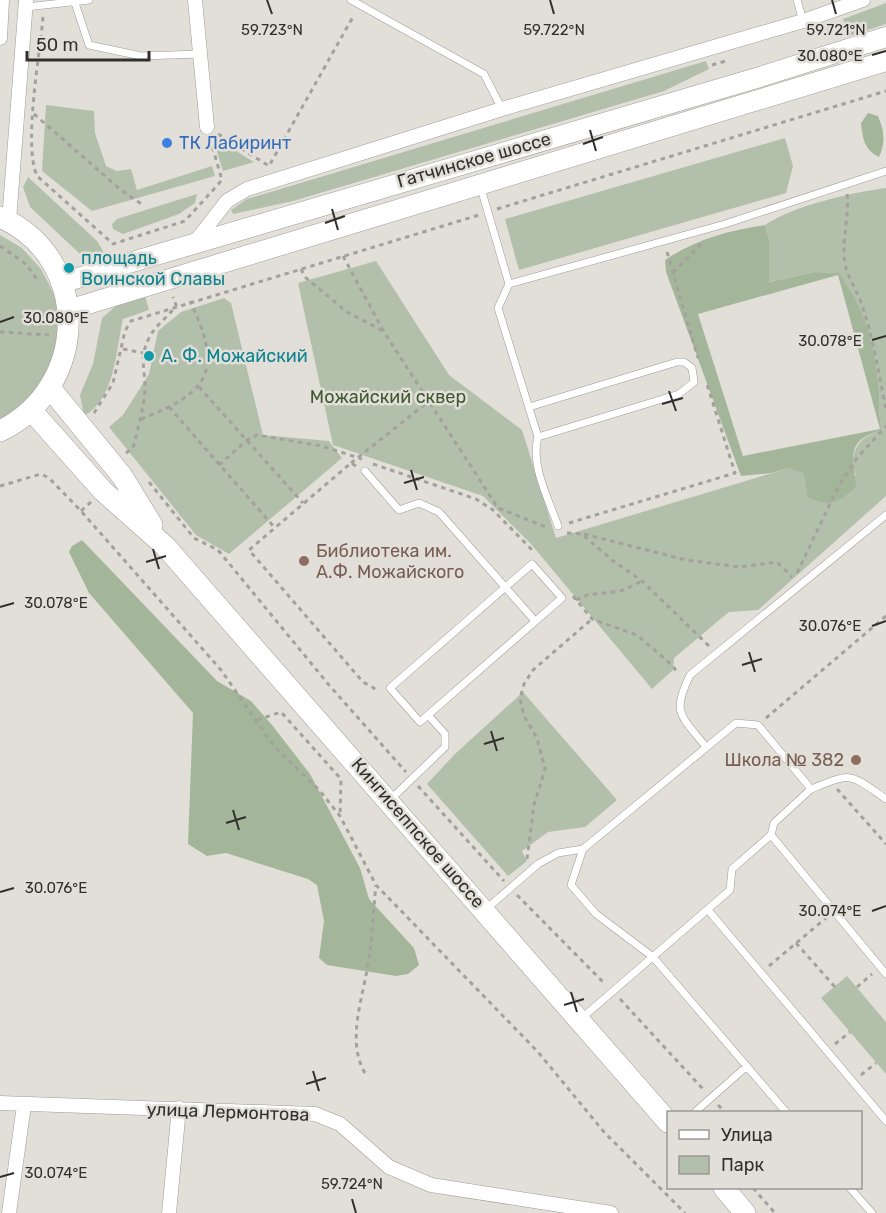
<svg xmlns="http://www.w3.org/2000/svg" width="886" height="1213" viewBox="0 0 886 1213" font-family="Rubik,sans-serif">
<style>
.green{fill:#b2bfab}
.forest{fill:#a4b69a;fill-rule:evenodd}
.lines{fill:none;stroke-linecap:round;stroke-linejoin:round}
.lane-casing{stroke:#9e9b96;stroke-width:8}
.street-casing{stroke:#9e9b96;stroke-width:15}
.secondary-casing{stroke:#9e9b96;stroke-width:21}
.primary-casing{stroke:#9e9b96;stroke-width:22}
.path{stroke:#a3a19c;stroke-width:3;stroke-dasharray:4.5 4.5;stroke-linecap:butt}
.lane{stroke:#fff;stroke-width:7}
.street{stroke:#fff;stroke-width:14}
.secondary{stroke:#fff;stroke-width:20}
.primary{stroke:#fff;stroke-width:21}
.ticks{fill:none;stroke:#31302d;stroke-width:2}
.shop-dot{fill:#3f7fe0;stroke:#e2dfd9;stroke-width:2}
.culture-dot{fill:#0f9aa8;stroke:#e2dfd9;stroke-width:2}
.education-dot{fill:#8d6e63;stroke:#e2dfd9;stroke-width:2}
.labels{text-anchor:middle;stroke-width:5;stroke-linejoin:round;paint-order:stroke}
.shop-label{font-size:18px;fill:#366cbe;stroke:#e2dfd9;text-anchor:start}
.street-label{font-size:18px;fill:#31302d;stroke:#e2dfd9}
.culture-label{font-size:18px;fill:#0d838f;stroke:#e2dfd9;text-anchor:start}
.park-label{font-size:18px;fill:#3e592f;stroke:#e2dfd9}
.education-label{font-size:18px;fill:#785e54;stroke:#e2dfd9;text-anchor:start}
.ticks-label{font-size:15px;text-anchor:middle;fill:#31302d;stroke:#e2dfd9;stroke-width:5;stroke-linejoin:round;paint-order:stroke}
</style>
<rect width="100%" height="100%" fill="#e2dfd9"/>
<path class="green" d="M886,3V24L849,36L843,19Z
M706,61L709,69L664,91L293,201L233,214L231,210L247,199Z
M46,105L94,111L95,133L106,166L117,171L131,169L137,190L212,166L215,176L92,211L42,171Z
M212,136L254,162L223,171Z
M785,138L793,166L786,193L519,270L505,219Z
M28,177L97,241L107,258L94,259L79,253L30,207L23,187Z
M886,188V496L758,610L729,612L674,658L673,670L652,689L531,544L483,496L333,445L298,283L376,261L449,375L522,430L556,538L789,468L804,474L856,476C848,452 858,437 882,430C878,416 880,403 879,389C874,339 867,315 838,273L815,272L768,282L769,240L765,225C796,205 849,193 886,188Z
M197,194L195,203L179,214L123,234L113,229L112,224L117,219Z
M0,235L22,248L41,269L54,294L61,322L50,377L0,426Z
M145,296L149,310L123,319C116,350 115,399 84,416L80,395L93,364L102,318L117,305Z
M224,298L231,303L263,435L329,441L342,458L229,554L196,535L109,427L123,415L149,374L158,331L181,312Z
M523,692L617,800L585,827L548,832L522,851L527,861L508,876L427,784L455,754Z
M847,976L886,1022V1074L821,998Z"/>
<path class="forest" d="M868,113L878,116C884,130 886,142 879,157C864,149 863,140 861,123Z
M765,225L769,240V282L815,272L839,273C867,315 874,339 879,389C880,403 878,416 882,430C844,441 854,457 856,487C839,502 830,508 808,497L804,474L789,468L771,473L741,476L666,272L665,260C694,240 729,230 765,225ZM838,275L880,429L743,456L698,314Z
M82,540L217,681L251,701L272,725L310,774L360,868L369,899L414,948L419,965L408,974L396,976L327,965L319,958L324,921L317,885L308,879L226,853L207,856L188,844L193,713L89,593L69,552L72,546Z"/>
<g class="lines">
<defs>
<path id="lane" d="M74,0L89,45L141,56L200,54
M351,0L484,74L502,109
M797,0L803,21
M26,7L89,0
M480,185L509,284L498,308L538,437C530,465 549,500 558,526
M509,284L725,224L886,171
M529,407L677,362H684L692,368L694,382L679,394L538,437
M365,471L399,510L419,503L439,512L535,621
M532,564L562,598L420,722L390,688Z
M706,747C681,715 671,714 690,675L886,515
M811,789C854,772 848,773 886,799
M391,799L445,747V734L428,715
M583,849L571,885L596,914L653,957L786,1112
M485,910L538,864L558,853L583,849L736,723L758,725L811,789L774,823L771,835
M708,910L886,1121
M582,1018L730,890L732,869L771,835L886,974
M695,1112L746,1067
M850,1188L872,1213"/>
<path id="street" d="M195,0L207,127
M0,38L2,0
M9,221L26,0
M195,242L227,201L247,189L502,109L803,21L863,0
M0,1103L315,1114L340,1124L389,1167L431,1185L611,1213
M9,1213L24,1105
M169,1213L179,1108"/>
<path id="secondary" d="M61,283L763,76L886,37
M68,310L886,61"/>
<path id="primary" d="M0,217C93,258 89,388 0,431
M50,388L122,476L152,525
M31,410L103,491L165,546L668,1122
M724,1188L745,1213"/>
</defs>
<use href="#lane" class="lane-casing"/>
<use href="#street" class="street-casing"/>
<use href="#secondary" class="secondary-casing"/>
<use href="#primary" class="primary-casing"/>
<path class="path" d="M43,17C40,55 23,144 37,176L113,244L185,221L222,180L210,139
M819,33L834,28
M712,65L729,60
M34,114L121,190L143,205
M218,134L269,166L354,15
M847,194C850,217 841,239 845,263C847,276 856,289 861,302C873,337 879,374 886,410
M497,209L886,91
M0,246L26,264L38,281
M667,252L698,358
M343,256L384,332L498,508L546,527
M301,269L305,277L347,312L383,331
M673,273L704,241
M0,332L49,335
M123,349L143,353
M199,387L303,503
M169,407L275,528
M94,413L113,383L125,331L131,321L479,215
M141,419C211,392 223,370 190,301
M126,453L133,448C138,428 144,408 145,388C145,368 139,358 149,338C155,325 169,317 176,305L173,297
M351,463L428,402
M373,464L476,499L493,510L535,553
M219,465L247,440L257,435L322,446L362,459
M356,466L351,463L249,550L363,682L379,691
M149,482L194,538L218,550L329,685L406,772
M0,486L41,474L49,478L81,511L221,670L273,745L320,791L340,816L376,885L538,1052L604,1132L685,1213
M81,511L91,502
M569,523L735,473L706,381
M567,533L582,534L612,560L642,581L709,646
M584,534L686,560L739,567L777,562L792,577
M797,573L837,489L857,458L886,426
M573,596L592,619L637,635L673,666L678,674
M576,600L587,595L621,591L642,581
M766,718L886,616
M257,720L281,712L341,779L340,816
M418,786L504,881
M837,789L886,844
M527,859L534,805L545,769L537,738L524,716L520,699L524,684L533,670L592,619
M517,895L605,984
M796,943L835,987
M769,966L826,918
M857,987L872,974
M620,999L703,1089
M835,1044L850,1032
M365,1073C346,1041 363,998 368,964C373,939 373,911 376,885
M861,1075L876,1063
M718,1105L725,1112
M753,1188L775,1213"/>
<use href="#lane" class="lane"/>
<use href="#street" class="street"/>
<use href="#secondary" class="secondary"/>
<use href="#primary" class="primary"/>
</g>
<path class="ticks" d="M267,0L272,14M550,0L554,14M832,0L836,14M872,55L886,51M590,130L596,151M583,144L603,137M332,209L338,230M325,223L345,216M0,322L14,317M872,340L886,336M669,391L676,411M662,404L683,398M411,470L417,490M404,483L424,477M153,549L159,569M146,562L166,556M0,607L14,603M872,626L886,621M749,652L755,672M742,665L762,659M491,731L497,751M484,744L504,738M233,810L239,830M226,823L246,817M0,892L14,888M872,911L886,906M571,992L577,1012M564,1005L584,999M313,1071L319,1091M306,1084L326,1078M0,1177L14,1173M352,1199L356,1213"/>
<circle class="shop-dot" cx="167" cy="143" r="6"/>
<g class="culture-dot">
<circle cx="69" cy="268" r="6"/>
<circle cx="149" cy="356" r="6"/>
</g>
<g class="education-dot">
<circle cx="304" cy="561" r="6"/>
<circle cx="856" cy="760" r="6"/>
</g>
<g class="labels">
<g class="shop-label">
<text x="179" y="149">ТК Лабиринт</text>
</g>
<g class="street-label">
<text transform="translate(474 160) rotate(-16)" y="6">Гатчинское шоссе</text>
<text transform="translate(418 833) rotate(49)" y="6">Кингисеппское шоссе</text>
<text transform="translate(228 1112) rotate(2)" y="6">улица Лермонтова</text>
</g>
<g class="culture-label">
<text x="81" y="264">площадь<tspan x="81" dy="21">Воинской Славы</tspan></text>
<text x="161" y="362">А. Ф. Можайский</text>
</g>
<g class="park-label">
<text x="388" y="403">Можайский сквер</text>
</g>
<g class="education-label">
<text x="316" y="557">Библиотека им.<tspan x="316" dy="21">А.Ф. Можайского</tspan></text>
<text x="844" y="766" text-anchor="end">Школа № 382</text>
</g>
</g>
<g class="ticks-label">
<text x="272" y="35">59.723°N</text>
<text x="554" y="35">59.722°N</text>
<text x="836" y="35">59.721°N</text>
<text x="830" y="61">30.080°E</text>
<text x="56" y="323">30.080°E</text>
<text x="830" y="346">30.078°E</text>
<text x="56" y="608">30.078°E</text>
<text x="830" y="631">30.076°E</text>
<text x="56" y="893">30.076°E</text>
<text x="830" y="916">30.074°E</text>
<text x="56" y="1178">30.074°E</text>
<text x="352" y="1189">59.724°N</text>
</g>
<rect x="667" y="1111" width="195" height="78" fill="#e2dfd9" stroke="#9b9994" stroke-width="1.5"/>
<rect x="679" y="1130" width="30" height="9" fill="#ffffff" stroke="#9b9994" stroke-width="1.5"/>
<text x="721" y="1141" font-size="18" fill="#31302d">Улица</text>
<rect x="679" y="1156" width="30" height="18" fill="#b2bfab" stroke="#9b9994" stroke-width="1.5"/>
<text x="721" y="1171" font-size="18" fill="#31302d">Парк</text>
<path d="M27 51v9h122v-9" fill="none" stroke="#31302d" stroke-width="3"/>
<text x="36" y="51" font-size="18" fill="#31302d" stroke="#e2dfd9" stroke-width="4.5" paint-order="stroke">50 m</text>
</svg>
